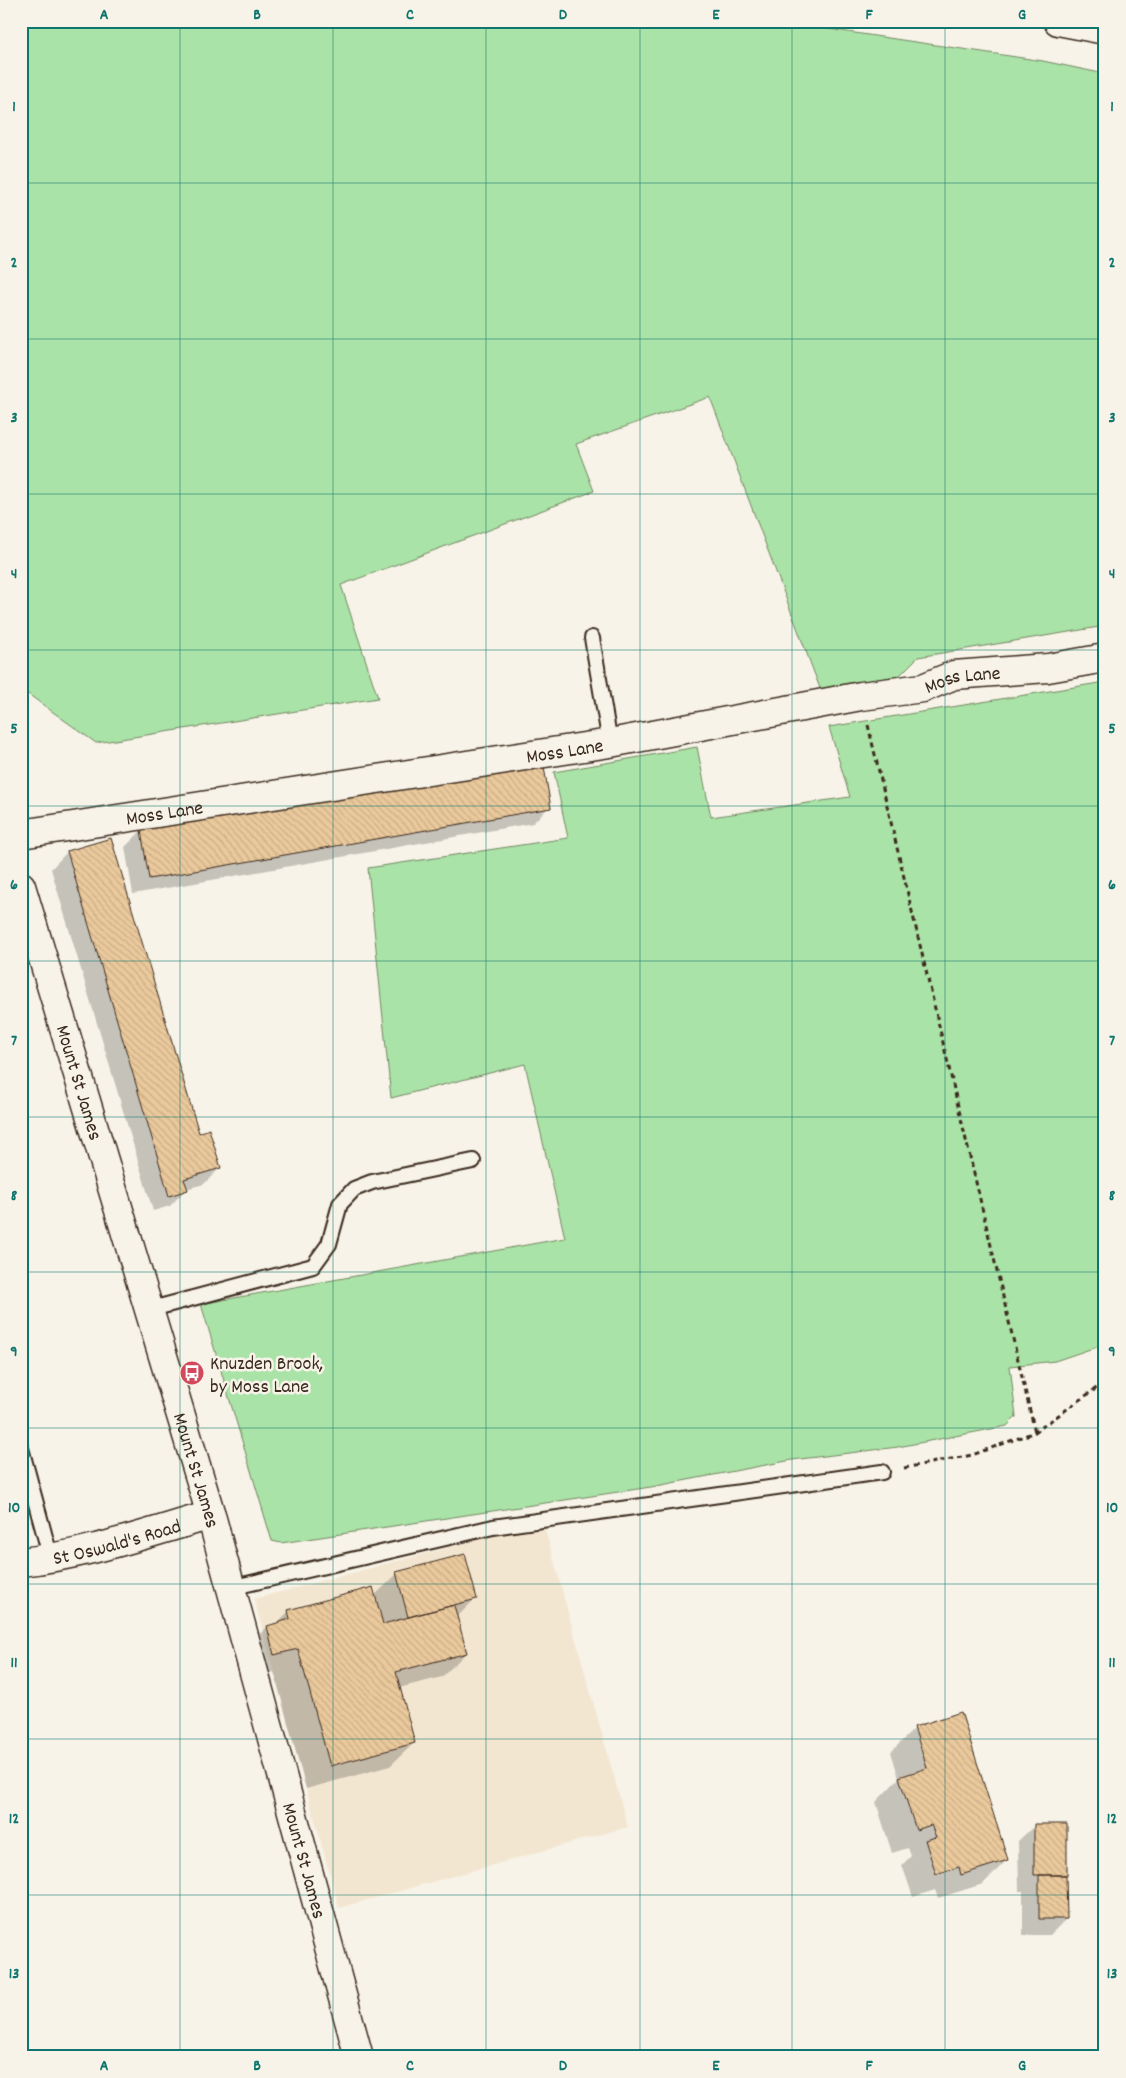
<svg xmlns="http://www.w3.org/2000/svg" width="1126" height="2078" viewBox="0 0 1126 2078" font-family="Dekko,sans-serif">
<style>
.built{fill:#f3e6d1}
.green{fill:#aae3a7;stroke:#728662}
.shadow{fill:#0003}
.building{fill:url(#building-back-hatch);stroke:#3b2a1e}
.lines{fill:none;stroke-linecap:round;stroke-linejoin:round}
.service-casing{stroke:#3b2a1e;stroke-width:18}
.minor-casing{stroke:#3b2a1e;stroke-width:31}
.secondary-casing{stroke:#3b2a1e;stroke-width:31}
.motorway-casing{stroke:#3b2a1e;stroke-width:31}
.path{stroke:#3b2a1e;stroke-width:3;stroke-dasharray:5 4;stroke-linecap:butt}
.service{stroke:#f7f3e8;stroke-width:14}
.minor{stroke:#f7f3e8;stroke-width:28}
.secondary{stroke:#f7f3e8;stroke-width:28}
.motorway{stroke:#f7f3e8;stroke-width:28}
.grid{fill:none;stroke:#0f766e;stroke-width:1;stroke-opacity:0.55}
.labels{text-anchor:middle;stroke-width:5;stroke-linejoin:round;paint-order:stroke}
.street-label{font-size:20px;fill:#3b2a1e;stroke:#f7f3e8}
.poi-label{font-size:20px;fill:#3b2a1e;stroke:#f7f3e8;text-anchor:start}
.neatline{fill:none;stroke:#0f766e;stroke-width:2}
.grid-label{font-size:16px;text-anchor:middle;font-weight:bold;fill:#0f766e}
</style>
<defs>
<pattern id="building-back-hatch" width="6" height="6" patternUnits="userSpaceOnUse" patternTransform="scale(1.25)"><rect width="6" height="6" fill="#eac99c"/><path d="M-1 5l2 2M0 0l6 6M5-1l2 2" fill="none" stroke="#caad86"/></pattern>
</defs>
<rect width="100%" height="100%" fill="#f7f3e8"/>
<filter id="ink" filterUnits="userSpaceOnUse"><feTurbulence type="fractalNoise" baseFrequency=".02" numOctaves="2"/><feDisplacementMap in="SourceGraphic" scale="10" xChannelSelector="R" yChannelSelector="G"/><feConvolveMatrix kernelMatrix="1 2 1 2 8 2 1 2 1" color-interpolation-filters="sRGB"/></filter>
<g filter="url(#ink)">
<path class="built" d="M543,1522L628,1827L339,1908L254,1599Z"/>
<path class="green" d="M21,21H774L1043,61L1105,74V626L918,657L900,675L821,691L710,397L576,444L594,491L341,585L378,698L96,743L21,689Z
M1105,682V1344L1055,1361L1010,1366L1016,1417L1007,1426L898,1447L792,1460L651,1487L281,1543L272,1541L201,1304L565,1238L525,1064L391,1098L368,868L568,838L554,772L697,747L711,817L850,797L829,727Z"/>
<path class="shadow" d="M549,807L533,823L133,894L125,847L141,831Z
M111,840L198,1134L220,1168L204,1184L186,1189L170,1206L153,1211L51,869L67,852Z
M397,1574L476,1598L456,1618L466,1653L442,1677L399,1688L414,1743L390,1766L306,1789L274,1672L250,1678L243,1650L267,1627L275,1625L289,1611L374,1596Z
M915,1728L1007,1860L983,1884L938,1898L935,1890L913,1897L902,1865L911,1856L908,1848L892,1853L876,1802L899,1778L891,1752Z
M1035,1825L1066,1919L1050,1935H1023V1891H1019L1018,1841Z"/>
<path class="building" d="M544,767L551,808L149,879L141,830Z
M111,838L199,1133L209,1129L221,1168L184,1179L188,1190L169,1196L67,851Z
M465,1554L477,1599L408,1617L396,1572Z
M373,1587L383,1624L454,1605L467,1653L396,1672L415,1743L330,1766L298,1649L274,1655L267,1626L290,1619L288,1610Z
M961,1712L1008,1860L961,1875L959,1867L936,1874L925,1840L936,1837L931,1825L916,1830L899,1777L927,1768L914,1727Z
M1034,1824H1067V1875H1034Z
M1039,1875H1066L1067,1919H1039Z"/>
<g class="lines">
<defs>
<path id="service" d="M592,638L610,743
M148,1310L313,1266L329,1244L340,1204L354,1189L372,1182L473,1161
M21,1448L51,1559
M230,1588L493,1527L882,1472"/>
<g id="minor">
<path id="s1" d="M21,834L610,743L861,696L923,688L954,675L1048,668L1105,658"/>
<path id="s2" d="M21,1562C86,1555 148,1533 211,1515"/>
</g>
<g id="secondary">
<path id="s3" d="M21,886L211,1515L359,2057"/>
</g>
<path id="motorway" d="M1058,21L1105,30"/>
</defs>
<use href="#service" class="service-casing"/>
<use href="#minor" class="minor-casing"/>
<use href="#secondary" class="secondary-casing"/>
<use href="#motorway" class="motorway-casing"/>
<path class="path" d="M868,725L1035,1432
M904,1468L972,1455L1035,1432L1105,1382"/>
<use href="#service" class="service"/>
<use href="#minor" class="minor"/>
<use href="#secondary" class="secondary"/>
<use href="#motorway" class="motorway"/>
</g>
</g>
<path class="grid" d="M180,21V2057M333,21V2057M486,21V2057M640,21V2057M792,21V2057M945,21V2057M21,183H1105M21,339H1105M21,494H1105M21,650H1105M21,806H1105M21,961H1105M21,1117H1105M21,1272H1105M21,1428H1105M21,1584H1105M21,1739H1105M21,1895H1105"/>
<defs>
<symbol id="bus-disc" viewBox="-11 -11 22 22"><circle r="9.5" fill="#d1495b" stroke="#f7f3e8"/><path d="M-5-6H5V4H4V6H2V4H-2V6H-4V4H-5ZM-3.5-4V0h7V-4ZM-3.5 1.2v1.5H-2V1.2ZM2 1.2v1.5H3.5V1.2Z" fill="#fff"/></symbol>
</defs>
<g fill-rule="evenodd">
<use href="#bus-disc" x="178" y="1359" width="28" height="28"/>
</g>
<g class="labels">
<g class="street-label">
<text dy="7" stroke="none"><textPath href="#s1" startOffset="955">Moss Lane</textPath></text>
<text dy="7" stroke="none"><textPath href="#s1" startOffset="550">Moss Lane</textPath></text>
<text dy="7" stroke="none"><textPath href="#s1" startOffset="145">Moss Lane</textPath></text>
<text dy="7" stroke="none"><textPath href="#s3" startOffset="205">Mount St James</textPath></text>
<text dy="7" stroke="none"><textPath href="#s3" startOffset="610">Mount St James</textPath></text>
<text dy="7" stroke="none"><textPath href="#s2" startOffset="98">St Oswald's Road</textPath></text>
<text dy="7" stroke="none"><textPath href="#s3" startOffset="1015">Mount St James</textPath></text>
</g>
<g class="poi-label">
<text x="210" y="1369">Knuzden Brook,<tspan x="210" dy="23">by Moss Lane</tspan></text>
</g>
</g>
<rect width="1126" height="2078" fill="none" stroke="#f7f3e8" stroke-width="55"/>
<rect x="28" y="28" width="1070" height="2022" class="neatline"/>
<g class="grid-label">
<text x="104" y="19">A</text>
<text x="257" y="19">B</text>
<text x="410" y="19">C</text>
<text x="563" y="19">D</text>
<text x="716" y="19">E</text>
<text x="869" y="19">F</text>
<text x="1022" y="19">G</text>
<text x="14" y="111">1</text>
<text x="1112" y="111">1</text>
<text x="14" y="267">2</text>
<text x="1112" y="267">2</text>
<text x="14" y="422">3</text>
<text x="1112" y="422">3</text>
<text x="14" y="578">4</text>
<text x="1112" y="578">4</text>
<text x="14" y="733">5</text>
<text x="1112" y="733">5</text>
<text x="14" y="889">6</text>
<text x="1112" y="889">6</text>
<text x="14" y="1045">7</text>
<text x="1112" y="1045">7</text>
<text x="14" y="1200">8</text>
<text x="1112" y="1200">8</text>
<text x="14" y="1356">9</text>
<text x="1112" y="1356">9</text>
<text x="14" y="1512">10</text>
<text x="1112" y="1512">10</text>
<text x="14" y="1667">11</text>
<text x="1112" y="1667">11</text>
<text x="14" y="1823">12</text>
<text x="1112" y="1823">12</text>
<text x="14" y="1978">13</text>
<text x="1112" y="1978">13</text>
<text x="104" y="2070">A</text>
<text x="257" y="2070">B</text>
<text x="410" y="2070">C</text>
<text x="563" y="2070">D</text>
<text x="716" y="2070">E</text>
<text x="869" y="2070">F</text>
<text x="1022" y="2070">G</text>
</g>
</svg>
